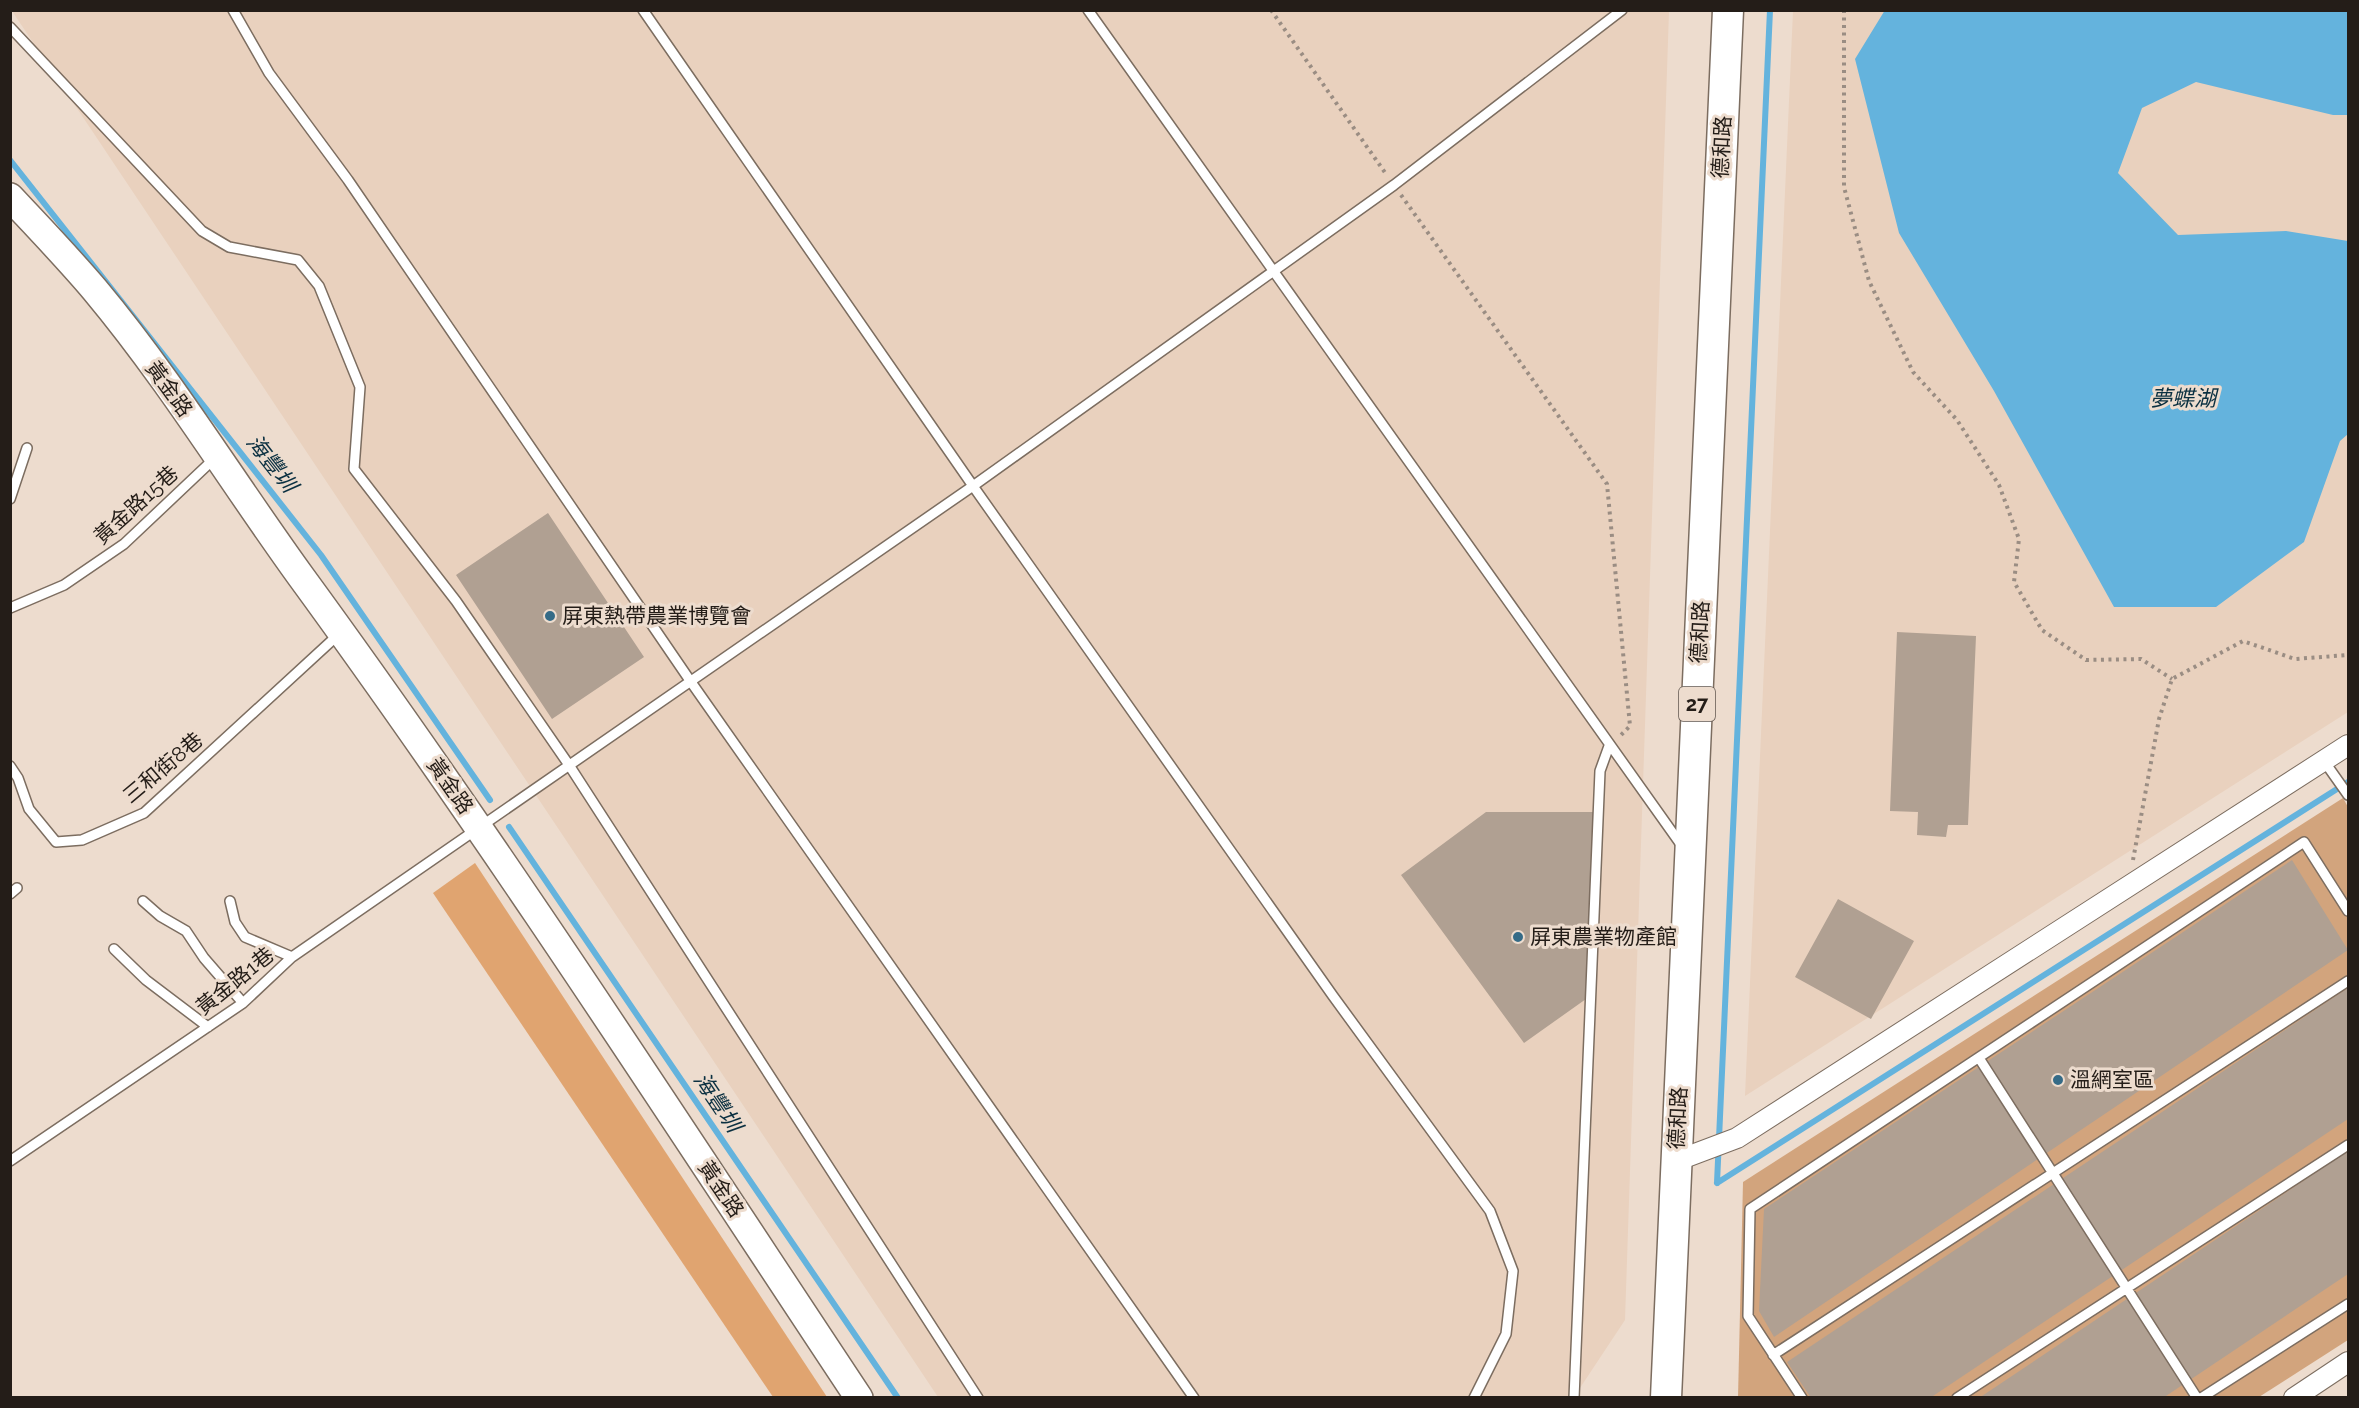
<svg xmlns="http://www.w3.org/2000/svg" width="2359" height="1408" viewBox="0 0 2359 1408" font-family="Raleway,'Noto Sans TC',sans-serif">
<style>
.built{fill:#e9d1be}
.green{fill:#d2a47d}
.forest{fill:#e0a470}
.water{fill:#64b3dd}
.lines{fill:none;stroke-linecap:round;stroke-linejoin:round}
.stream{stroke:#64b3dd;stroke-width:6}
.building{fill:#b0a092}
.lane-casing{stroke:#7c6d60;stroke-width:12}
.street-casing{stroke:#7c6d60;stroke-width:22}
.secondary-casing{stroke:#7c6d60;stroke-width:30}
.primary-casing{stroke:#7c6d60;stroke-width:33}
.path{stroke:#9a8d83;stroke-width:4;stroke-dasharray:3 4.5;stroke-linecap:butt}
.lane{stroke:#fff;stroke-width:9}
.street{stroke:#fff;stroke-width:20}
.secondary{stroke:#fff;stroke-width:27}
.primary{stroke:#fff;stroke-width:30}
.poi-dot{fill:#356b87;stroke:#eddcce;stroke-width:2}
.labels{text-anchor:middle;stroke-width:6;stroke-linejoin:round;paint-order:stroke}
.shield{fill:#eddcce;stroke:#60564f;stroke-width:1.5}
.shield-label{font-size:20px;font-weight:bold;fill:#241d18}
.street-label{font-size:21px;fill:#241d18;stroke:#eddcce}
.poi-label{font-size:21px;fill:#241d18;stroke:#eddcce;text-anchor:start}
.water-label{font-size:22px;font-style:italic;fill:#0b3041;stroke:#eddcce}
</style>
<rect width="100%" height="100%" fill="#eddcce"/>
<path class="built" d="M12,11H1669L1625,1320L1574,1397H938Z
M1793,11H2348V712L1745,1096Z"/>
<path class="green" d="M2343,798L2348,807V1340L2259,1397L1738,1398L1743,1182Z"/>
<path class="forest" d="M475,863L827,1397H773L433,893Z"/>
<path class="water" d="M1885,10L2348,11V115H2333L2196,82L2142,108L2118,173L2178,235L2286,231L2348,241V434L2340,441L2304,542L2216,607H2114L1994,391L1899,233L1855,59Z"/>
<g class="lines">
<path class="stream" d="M10,160L321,555L490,800
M509,827L898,1398
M1717,1183L1770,10
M1717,1183L2348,782"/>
</g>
<path class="building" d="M548,513L644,657L552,719L456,575Z
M1897,632L1976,636L1968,825H1948L1946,837L1917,835L1918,812L1890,811Z
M1486,812H1597L1586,999L1524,1043L1401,875Z
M2292,860L2348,950L1774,1337L1759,1311L1764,1209Z
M1838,899L1914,941L1871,1019L1795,977Z
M2348,988V1119L1930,1398H1811L1787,1362Z
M2348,1151V1274L2163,1398H1979Z"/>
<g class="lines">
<defs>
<path id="lane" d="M233,10L269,73L348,180L691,682L1194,1398
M643,10L973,486L1333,996L1490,1211L1513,1271L1506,1334L1474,1398
M1088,10L1682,846
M10,27L202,231L229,247L298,260L319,286L360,387L354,469L456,601L569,765L978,1398
M10,499L27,448
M10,608L64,585L124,544L216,457
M2324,761L2348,795
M10,766L18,778L29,809L56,842L82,840L144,813L339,634
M10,894L17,888
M143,901L160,916L186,931L204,958L243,1003
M230,901L235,922L245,937L292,957
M114,949L146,980L208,1027
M1979,1058L2197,1398
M10,1161L243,1003L292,957L973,486L1394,185L1622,10
M1773,1355L2348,981
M1574,1398L1600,771L1609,746
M1802,1398L1748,1316L1750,1209L2304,842L2348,911
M1957,1398L2348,1145
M2201,1398L2348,1304"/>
<path id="street" d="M1676,1161L1737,1138L2348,745
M2294,1398L2348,1362"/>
<path id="secondary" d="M10,197C39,228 68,258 95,290C171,381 233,483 302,578C497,845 676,1122 859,1398"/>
<path id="primary" d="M1666,1398L1728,10"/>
</defs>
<use href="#lane" class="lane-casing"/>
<use href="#street" class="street-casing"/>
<use href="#secondary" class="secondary-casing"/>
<use href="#primary" class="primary-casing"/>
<path class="path" d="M1271,10L1386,174
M1844,10V187L1869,281L1913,372L1957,420L1999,485L2019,539L2014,582L2042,630L2086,660L2141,659L2172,679
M1401,195L1607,484L1630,726L1619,737
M2133,860L2159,719L2172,679L2243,641L2295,659L2348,655"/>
<use href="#lane" class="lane"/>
<use href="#street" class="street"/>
<use href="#secondary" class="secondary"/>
<use href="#primary" class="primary"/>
</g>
<g class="poi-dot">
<circle cx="550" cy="616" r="6"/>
<circle cx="1518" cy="937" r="6"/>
<circle cx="2058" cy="1080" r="6"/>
</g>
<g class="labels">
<rect class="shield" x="1679" y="687" width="36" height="34" rx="4.5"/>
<g class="shield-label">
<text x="1697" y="711">27</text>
</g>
<g class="street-label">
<text transform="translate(1722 147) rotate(-87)" y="7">德和路</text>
<text transform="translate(169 389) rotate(54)" y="7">黃金路</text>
<text transform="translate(136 505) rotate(-42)" y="7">黃金路15巷</text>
<text transform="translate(1700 632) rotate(-87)" y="7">德和路</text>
<text transform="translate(163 768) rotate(-40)" y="7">三和街8巷</text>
<text transform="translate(450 786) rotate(55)" y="7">黃金路</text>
<text transform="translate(235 981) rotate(-39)" y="7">黃金路1巷</text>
<text transform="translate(1678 1118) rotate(-87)" y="7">德和路</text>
<text transform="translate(721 1189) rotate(56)" y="7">黃金路</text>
</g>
<g class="poi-label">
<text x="562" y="623">屏東熱帶農業博覽會</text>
<text x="1530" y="944">屏東農業物產館</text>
<text x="2070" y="1087">溫網室區</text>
</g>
<g class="water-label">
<text x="2183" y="406">夢蝶湖</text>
<text transform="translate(272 463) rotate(52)" y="8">海豐圳</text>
<text transform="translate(718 1102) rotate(56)" y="8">海豐圳</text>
</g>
</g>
<rect width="2359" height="1408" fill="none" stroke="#241d18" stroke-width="24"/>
</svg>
